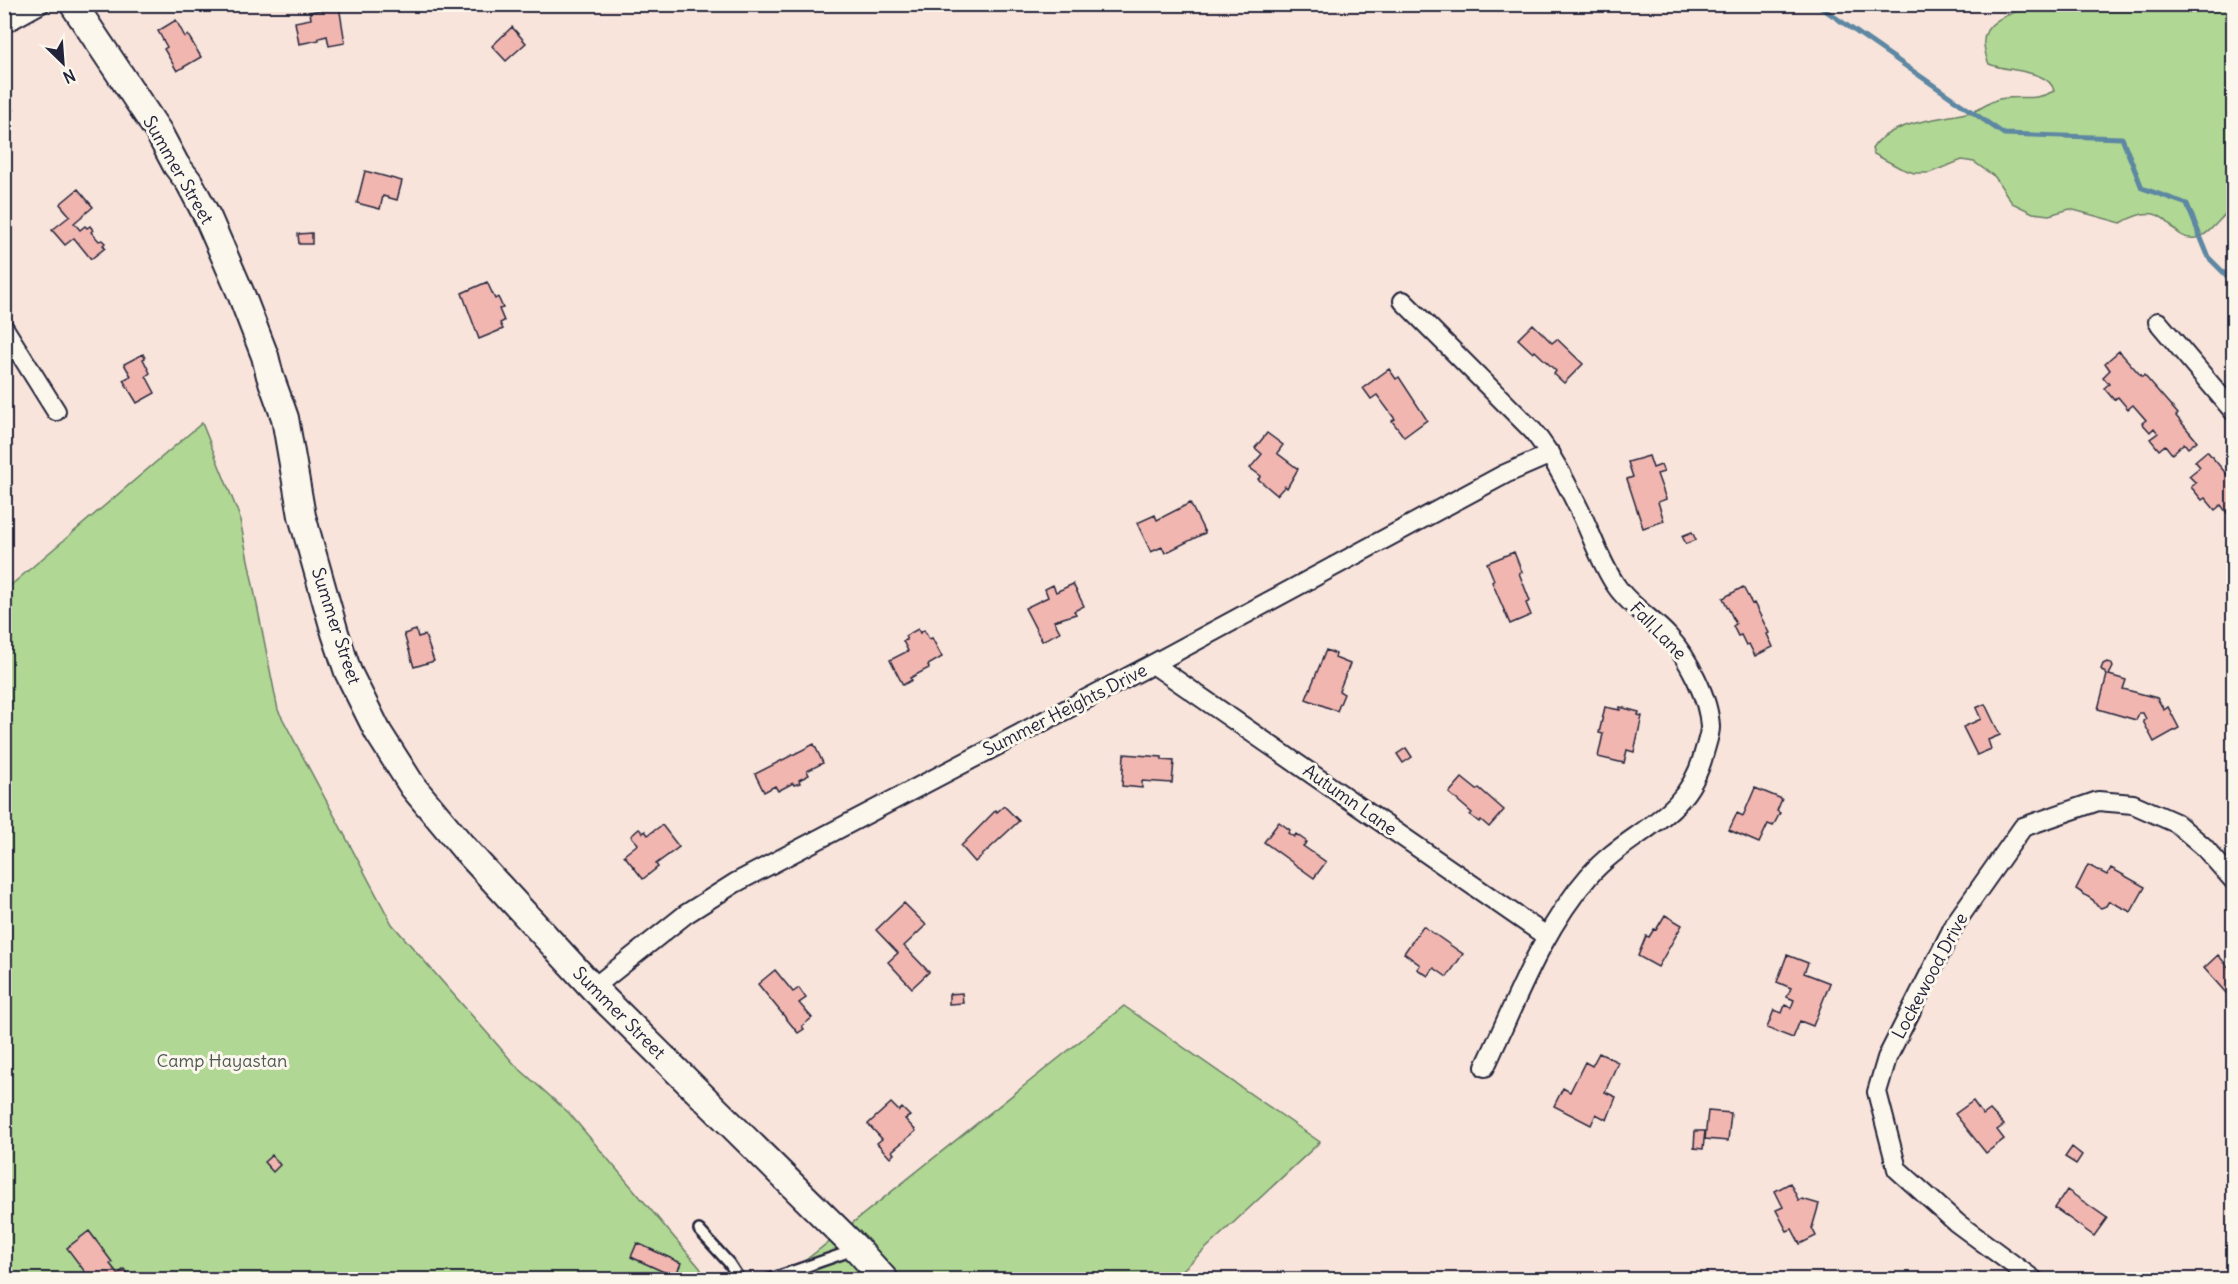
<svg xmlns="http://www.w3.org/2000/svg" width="2238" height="1284" viewBox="0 0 2238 1284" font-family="Delius,sans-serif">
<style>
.green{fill:#b0d793;stroke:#697c67;stroke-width:1.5}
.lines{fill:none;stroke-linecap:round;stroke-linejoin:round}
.stream{stroke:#5d87a2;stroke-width:5}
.building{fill:#f1b6b0;stroke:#22223b;stroke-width:1.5}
.service-casing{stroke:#22223b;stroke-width:14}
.minor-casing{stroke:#22223b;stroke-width:22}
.secondary-casing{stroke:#22223b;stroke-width:30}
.service{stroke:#fbf7ec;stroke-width:9}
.minor{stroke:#fbf7ec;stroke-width:18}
.secondary{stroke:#fbf7ec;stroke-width:26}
.labels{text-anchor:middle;stroke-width:6;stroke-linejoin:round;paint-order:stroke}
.street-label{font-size:18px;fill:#22223b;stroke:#fbf7ec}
.park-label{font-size:18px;fill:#4d5855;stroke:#fbf7ec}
</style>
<rect width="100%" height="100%" fill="#f8e4da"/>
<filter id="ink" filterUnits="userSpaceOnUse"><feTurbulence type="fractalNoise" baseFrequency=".0167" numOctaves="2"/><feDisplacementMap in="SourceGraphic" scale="12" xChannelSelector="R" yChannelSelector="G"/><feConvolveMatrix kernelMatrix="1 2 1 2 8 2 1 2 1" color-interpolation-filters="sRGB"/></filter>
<g filter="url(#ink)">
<path class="green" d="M2038,4L2233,5V208C2221,215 2211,235 2196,238C2167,243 2171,193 2121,223L2070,209L2049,215L2033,213L2012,203L1995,177L1974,162L1962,160L1929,173H1914L1900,168L1874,154L1872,149C1889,120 1943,120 1974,111C1983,108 1990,101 1999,99C2019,94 2032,103 2054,91C2050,69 2006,72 1989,64C1986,58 1985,52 1984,45C1981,18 2018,12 2038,4Z
M202,423L239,515L278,710L392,924L516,1066L569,1113L700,1268L706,1279H5L4,591Z
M1124,1006L1320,1142L1173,1279L781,1280Z"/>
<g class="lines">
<path class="stream" d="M1816,4L2004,134L2122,138L2142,188L2187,204L2209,258L2234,283"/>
</g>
<path class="building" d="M339,6L345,43L329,46L327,36L319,38V40L299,44L295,22L311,19L310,12Z
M176,20L185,37L188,35L201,57L177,71L164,49L167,47L158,31Z
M512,27L526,43L506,61L492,46Z
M4,105L14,110L4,128Z
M365,171L402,181L397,200L383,196L380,209L357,203Z
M78,189L93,207L74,223L80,230L85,226L87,228L90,226L93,230L91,232L99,241L102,240L105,243L103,245L105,248L91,259L74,238L65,245L52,230L70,216L60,204Z
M312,233V244H299L298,234Z
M487,282L495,299L498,297L503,308L499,309L504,321L500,323L503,329L479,339L462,293Z
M1533,324L1552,343L1557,339L1583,364L1564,383L1554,374L1556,371L1535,351L1533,353L1518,339Z
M2119,351L2142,377L2144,375L2178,414L2176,416L2197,441L2188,448L2184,443L2172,454L2165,445L2159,450L2150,439L2158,433L2154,428L2150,432L2142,423L2146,420L2133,405L2128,409L2118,397L2114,400L2104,388L2109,384L2103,377L2110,370L2105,363Z
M143,354L145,358L143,359L150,373L146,376L155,393L137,403L123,380L131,376L124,364Z
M1389,369L1396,379L1399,377L1427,420L1404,437L1392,421L1395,419L1377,395L1371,399L1363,388Z
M1267,433L1283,445L1277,453L1298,469L1287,488L1285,486L1277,495L1258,479L1261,476L1250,468L1262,454L1255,448Z
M2207,451L2229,477L2232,475L2234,477V507L2227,513L2221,505L2215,510L2205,498L2202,500L2191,487L2196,483L2189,476L2200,467L2195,461Z
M1649,456L1653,468L1661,465L1664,472L1657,474L1666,499L1658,502L1664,521L1643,528L1627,479L1633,477L1628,462Z
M1190,503L1205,533L1165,553L1162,547L1151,552L1137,523L1155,515L1157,520Z
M1692,532L1696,540L1686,544L1682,536Z
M1514,552L1522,572L1519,573L1530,601L1526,603L1531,615L1510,624L1492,582L1494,580L1487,563Z
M1073,584L1084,606L1074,611L1076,614L1054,621L1060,632L1042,641L1025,608L1048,597L1045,589L1053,585L1056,592Z
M1743,587L1752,604L1754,603L1769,633L1767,634L1773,647L1755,656L1749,644L1746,645L1741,635L1738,636L1733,626L1736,624L1723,598Z
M918,629L920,633L924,630L929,639L932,638L942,657L928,665L929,668L910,678L912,680L903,685L890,660L908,651L903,641L907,640L905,636Z
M416,630L418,637L425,635L434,661L414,667L404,634Z
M1326,650L1336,654L1335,658L1350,664L1339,691L1344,694L1337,711L1306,699Z
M2107,662L2111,663L2113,667L2109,675L2126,680L2123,689L2157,698L2164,710L2168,707L2179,728L2154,742L2143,721L2146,719L2143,713H2139L2136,720L2098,709L2107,675L2101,669L2103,664Z
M1985,704L2000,735L1988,740L1991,749L1977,755L1963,727L1981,719L1976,708Z
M1605,707L1620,710V707L1639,712L1638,715L1642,716L1634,752L1627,750L1624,763L1598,757L1603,734L1599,733Z
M814,744L823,763L807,771L809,775L799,780L800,783L794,785L793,783L778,791L775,786L764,792L755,774Z
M1406,748L1412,757L1403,763L1397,754Z
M1124,754L1162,757V760L1174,761L1172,783L1142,781V788L1122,786Z
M1462,778L1477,790L1479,788L1504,810L1489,827L1481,820L1479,822L1470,815L1472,813L1449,793Z
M1755,788L1782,799L1777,811L1780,813L1773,826L1768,824L1759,843L1729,830L1737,813L1743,816Z
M1004,806L1019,821L975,862L961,846L996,810L997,812Z
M1279,822L1290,830L1288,833L1294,837L1296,834L1307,842L1303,846L1326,862L1314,878L1264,842Z
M662,825L679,847L656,864L658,867L643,879L624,855L638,844L631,836L639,829L643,833L645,831L648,835Z
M2088,865L2107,875L2111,868L2145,887L2131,912L2109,901L2106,906L2101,908L2097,906L2093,900L2076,889Z
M904,903L926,925L904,946L929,972L912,988L888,962L898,953L876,930Z
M1665,915L1682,925L1658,967L1638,956L1646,936L1649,937L1654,929L1656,930Z
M1423,926L1463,954L1447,977L1434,968L1428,976L1417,969L1420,965L1404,953Z
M1787,955L1808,963L1804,973L1830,983L1813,1026L1800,1021L1793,1038L1767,1028L1774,1010L1782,1013L1785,1005L1791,1008L1794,1000L1787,997L1791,988L1777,982Z
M2218,955L2231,970L2234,969V1002L2204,968Z
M775,970L793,992L799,988L806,998L799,1003L812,1018L802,1026L804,1029L798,1033L758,984Z
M962,993L963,1003L949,1004V994Z
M1599,1053L1618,1062L1605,1092L1616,1097L1607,1120L1596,1114L1591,1125L1554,1106L1563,1088L1570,1092L1585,1062L1592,1066Z
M1973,1101L1983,1115L1990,1110L2004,1125L1997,1130L2004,1139L1986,1153L1955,1114Z
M891,1103L899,1111L902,1108L910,1116L905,1119L916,1131L892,1151L894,1154L890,1158L877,1143L882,1139L868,1124Z
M1708,1111L1731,1113L1728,1141L1705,1139Z
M1695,1131H1705L1703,1149L1694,1148Z
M2072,1147L2082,1155L2076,1164L2065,1157Z
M272,1155L280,1165L273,1172L264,1162Z
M1790,1183L1799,1201L1802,1199L1819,1204L1812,1228L1816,1236L1800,1244L1792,1229L1787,1231L1776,1210L1783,1207L1775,1191Z
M2067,1190L2107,1218L2094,1236L2055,1208Z
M89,1231L112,1262L110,1264L118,1274L124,1269L132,1280H91L67,1248Z
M637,1243L681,1263L675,1277L631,1257Z"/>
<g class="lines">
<defs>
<path id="service" d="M699,1230L729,1263L740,1280
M767,1280L854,1250"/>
<path id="minor" d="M4,24L40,4
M1403,301L1533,431C1553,456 1567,484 1581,513C1593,538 1601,564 1617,587C1631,607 1653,619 1669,637C1688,658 1709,698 1710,727C1710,735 1706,745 1704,753C1687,821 1629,830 1589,876C1541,931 1516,1002 1485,1067
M2158,322L2234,412
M4,328L56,411
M1153,664L1546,936
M593,988L686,914L735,883L1153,664L1505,474L1551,454
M2034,1280L1957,1223L1897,1169L1877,1092L1887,1058L1956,922L2023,827L2098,801L2133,804L2176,823L2203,846L2234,881"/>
<path id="secondary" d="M73,4L158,131L176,165L189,182L208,218L241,294L265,356L270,376L285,418L302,516L335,633L348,672L378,732L413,787L463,847L593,988L857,1249L885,1280"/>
</defs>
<use href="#service" class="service-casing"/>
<use href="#minor" class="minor-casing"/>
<use href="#secondary" class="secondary-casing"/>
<use href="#service" class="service"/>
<use href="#minor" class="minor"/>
<use href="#secondary" class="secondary"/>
</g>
</g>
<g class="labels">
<g class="street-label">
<text transform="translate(178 170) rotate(60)" y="6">Summer Street</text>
<text transform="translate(336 626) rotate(72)" y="6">Summer Street</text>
<text transform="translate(1658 631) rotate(46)" y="6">Fall Lane</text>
<text transform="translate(1065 710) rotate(-27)" y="6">Summer Heights Drive</text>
<text transform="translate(1350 800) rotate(35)" y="6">Autumn Lane</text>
<text transform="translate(1930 976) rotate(-62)" y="6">Lockewood Drive</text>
<text transform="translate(619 1013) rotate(45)" y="6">Summer Street</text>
</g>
<g class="park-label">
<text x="222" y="1067">Camp Hayastan</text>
</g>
</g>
<rect width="2238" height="1284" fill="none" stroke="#fbf7ec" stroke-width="24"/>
<rect x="12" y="12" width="2214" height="1260" fill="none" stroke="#22223b" stroke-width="2" filter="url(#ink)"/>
<g transform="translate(63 63) rotate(155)" stroke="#fbf7ec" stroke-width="4.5" paint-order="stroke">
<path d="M0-4.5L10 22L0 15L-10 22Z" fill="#22223b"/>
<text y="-9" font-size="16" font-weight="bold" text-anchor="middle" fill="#22223b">N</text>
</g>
</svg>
